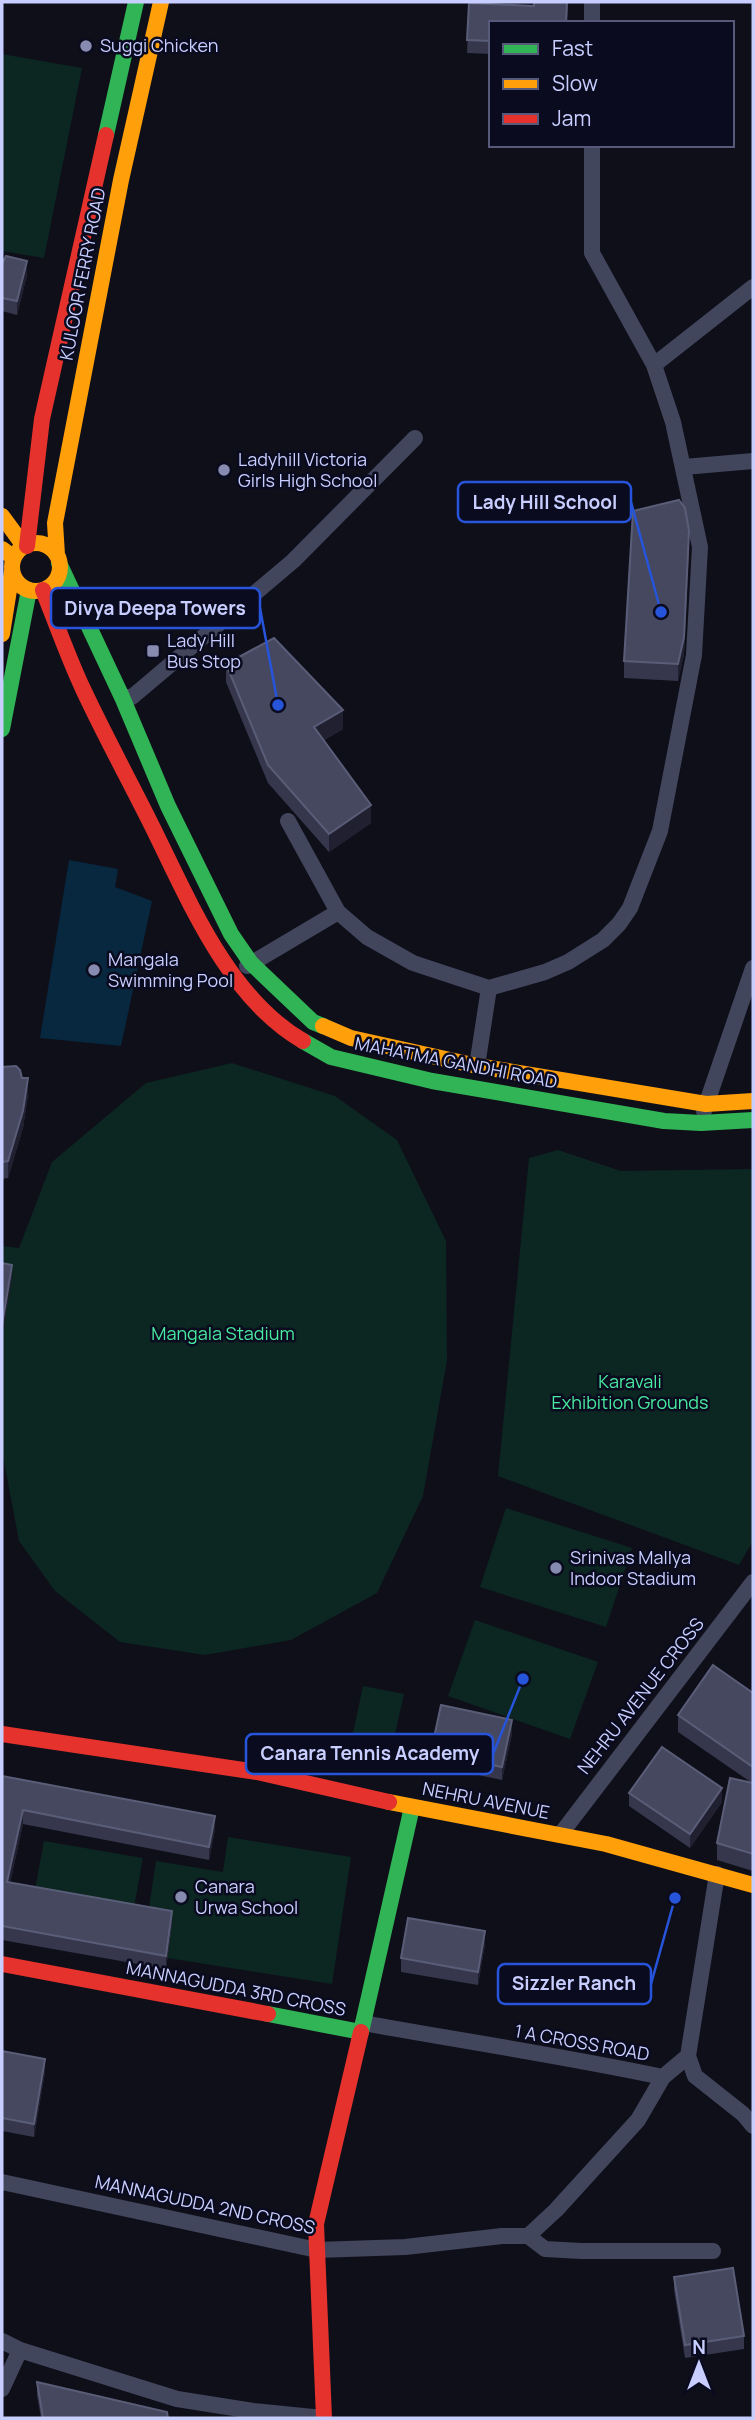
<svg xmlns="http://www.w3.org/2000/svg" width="755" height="2420" viewBox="0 0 755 2420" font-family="Manrope,sans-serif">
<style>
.green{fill:#0c2622}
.water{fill:#07283f}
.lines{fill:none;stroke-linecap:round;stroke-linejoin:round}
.street{stroke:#42465d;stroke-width:16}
.fast{stroke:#30b455;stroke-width:16}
.slow{stroke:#ff9f0a;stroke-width:16}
.jam{stroke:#e5322d;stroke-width:16}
.wall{fill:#36374c}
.shaded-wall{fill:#202030}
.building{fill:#46485f;stroke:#5a5d78;stroke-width:2}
.poi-dot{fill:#878baf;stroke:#0a0b1f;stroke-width:2.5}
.labels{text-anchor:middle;stroke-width:5;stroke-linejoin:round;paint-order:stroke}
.poi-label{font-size:18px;fill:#c8ceff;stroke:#0a0b1f;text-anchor:start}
.street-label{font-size:18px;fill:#c8ceff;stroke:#0a0b1f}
.park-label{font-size:18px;fill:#48eba0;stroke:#0a0b1f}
.leader{fill:none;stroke:#2654da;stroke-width:2.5}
.callout-dot{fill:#2654da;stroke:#0a0b1f;stroke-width:2.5}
.callout{fill:#0a0b1f;stroke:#2654da;stroke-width:2.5}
.callout-label{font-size:19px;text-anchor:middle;font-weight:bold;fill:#c8ceff}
</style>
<rect width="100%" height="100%" fill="#0f0f1a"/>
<path class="green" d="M2,54L82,68L44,258L2,251Z
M232,1063L335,1096L397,1140L446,1241L447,1360L423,1496L377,1593L291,1640L205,1655L120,1642L55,1591L19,1541L2,1451V1246L19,1248L52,1162L146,1083Z
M558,1150L621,1171L753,1169V1541L739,1565L498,1476L529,1158Z
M506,1508L632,1548L606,1627L480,1587Z
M475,1620L598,1662L570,1739L448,1696Z
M363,1686L404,1694L387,1770L347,1761Z
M228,1837L351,1857L332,1984L142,1954L156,1861L223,1872Z
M44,1841L143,1858L133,1913L34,1895Z"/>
<path class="water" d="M69,860L118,869L115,887L152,901L121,1046L40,1038Z"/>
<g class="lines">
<path class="street" d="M592,23V2
M654,365L753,287
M684,467L753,461
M122,697H132L293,561L415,438
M288,821L338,912L367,937L413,963L489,988
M247,966L338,912
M477,1066L489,988L545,972L568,962L603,940L619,924L630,908L660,831L694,655L700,547L673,422L654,365L592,253V145
M704,1111L753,968
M560,1835L753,1582
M363,2023C463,2041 564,2056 663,2077L688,2056L717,1874
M688,2056L695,2076L743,2114L753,2126
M2,2182L317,2250L405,2247L502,2236H528L556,2210L638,2120L663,2077
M528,2236L545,2249L581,2251H713
M2,2341L20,2350L177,2399L253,2411L323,2418
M2,2389L20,2350"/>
<path class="fast" d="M106,135L136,2
M59,563L122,697L168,806L231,934L251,963L313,1022L323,1026
M2,729L29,590
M303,1041L331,1057L432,1081L664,1121L701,1123L753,1120
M268,2014L361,2032L412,1807"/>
<path class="slow" d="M2,516L24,546
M12 567a24 24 0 1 1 48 0a24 24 0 1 1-48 0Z
M2,549L14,558
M57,555L55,523L121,180L161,2
M2,634L12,571
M323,1026L351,1038L477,1066L706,1104L753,1101
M389,1802L606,1844L753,1885"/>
<path class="jam" d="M27,546L42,419L106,135
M43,590C56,623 68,657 83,689C104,734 128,778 150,822C188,898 227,997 303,1041
M2,1734L257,1772L389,1802
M2,1964L268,2014
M324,2418L316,2224L361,2032"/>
</g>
<path class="wall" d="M534,2H568L567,23H491V54L467,53L469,3L534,6Z
M2,264L27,275L17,315L2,311Z
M689,548L684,654L678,681L624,678V661Z
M226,664L343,729L324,740L371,823L329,852L268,783L226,682Z
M2,1067L22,1078L28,1095L23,1128L8,1178L2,1179Z
M753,1693V1871L717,1860V1843L752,1783L678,1732V1715Z
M512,1734L502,1780L431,1765V1752Z
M2,1776L215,1829L209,1860L23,1824L10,1883L172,1924L166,1969L2,1940Z
M629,1793L722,1802L690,1848L629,1806Z
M485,1944L478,1985L401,1972V1958Z
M2,2051L45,2072L34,2137L2,2131Z
M674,2277L744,2336V2349L685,2358L674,2290Z
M37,2382L168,2418H41L37,2395Z"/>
<path class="shaded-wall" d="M27,261V275L17,315V301Z
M689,531L684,654L678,681V664Z
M343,710V729L314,745V727Z
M371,805V823L329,852V834Z
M28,1078V1095L23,1128L8,1178V1161Z
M12,1265V1278L2,1339V1325Z
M512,1720V1734L502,1780V1767Z
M722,1788V1802L690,1848V1834Z
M23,1810V1824L7,1896V1882Z
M215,1816V1829L209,1860V1847Z
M172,1911V1924L166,1969V1956Z
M485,1931V1944L478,1985V1972Z
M45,2059V2072L34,2137V2124Z"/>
<path class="building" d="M534,2H567L566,23H491V41L467,40L469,3L534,6Z
M6,256L27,261L17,301L2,298V264Z
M679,500L685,508L689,531L684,637L678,664L624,661L633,511Z
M274,638L343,710L314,727L371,805L329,834L268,765L226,664Z
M16,1066L20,1070L22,1078H28L23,1111L8,1161L2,1162V1067Z
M2,1263L12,1265L2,1325Z
M713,1665L753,1693V1767L678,1715Z
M441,1705L512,1720L502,1767L431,1752Z
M662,1747L722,1788L690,1834L629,1793Z
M2,1776L215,1816L209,1847L23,1810L7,1882L172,1911L166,1956L2,1926Z
M730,1778L753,1783V1854L717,1843Z
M408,1918L485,1931L478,1972L401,1958Z
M2,2051L45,2059L34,2124L2,2118Z
M733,2268L744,2336L685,2345L674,2277Z
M37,2382L167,2412L168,2418H43Z"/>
<g class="poi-dot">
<circle cx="86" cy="46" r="7"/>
<circle cx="224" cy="470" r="7"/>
<rect x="146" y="644" width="14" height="14" rx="3.5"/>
<circle cx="94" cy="970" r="7"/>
<circle cx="556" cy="1568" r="7"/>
<circle cx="181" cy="1897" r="7"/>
</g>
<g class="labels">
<g class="poi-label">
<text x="100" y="52">Suggi Chicken</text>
<text x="238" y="466">Ladyhill Victoria<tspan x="238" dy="21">Girls High School</tspan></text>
<text x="167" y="647">Lady Hill<tspan x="167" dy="21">Bus Stop</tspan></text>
<text x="108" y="966">Mangala<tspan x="108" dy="21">Swimming Pool</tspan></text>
<text x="570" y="1564">Srinivas Mallya<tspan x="570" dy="21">Indoor Stadium</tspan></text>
<text x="195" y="1893">Canara<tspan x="195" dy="21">Urwa School</tspan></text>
</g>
<g class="street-label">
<text transform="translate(83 274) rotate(-79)" y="6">KULOOR FERRY ROAD</text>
<text transform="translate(456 1063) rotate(11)" y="6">MAHATMA GANDHI ROAD</text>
<text transform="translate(641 1696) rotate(-52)" y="6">NEHRU AVENUE CROSS</text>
<text transform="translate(486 1801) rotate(11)" y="6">NEHRU AVENUE</text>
<text transform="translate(236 1989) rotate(11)" y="6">MANNAGUDDA 3RD CROSS</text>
<text transform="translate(582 2043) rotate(10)" y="6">1 A CROSS ROAD</text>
<text transform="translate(205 2205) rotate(12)" y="6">MANNAGUDDA 2ND CROSS</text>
</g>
<g class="park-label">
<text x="223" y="1340">Mangala Stadium</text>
<text x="630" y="1388">Karavali<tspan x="630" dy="21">Exhibition Grounds</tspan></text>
</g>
</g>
<path class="leader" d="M661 612L631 502M278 705L260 608M523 1679L493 1754M675 1898L651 1984"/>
<g class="callout-dot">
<circle cx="661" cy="612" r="7"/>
<circle cx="278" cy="705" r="7"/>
<circle cx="523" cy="1679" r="7"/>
<circle cx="675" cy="1898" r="7"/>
</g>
<g class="callout">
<rect x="458" y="482" width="173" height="40" rx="7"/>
<rect x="51" y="588" width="209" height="40" rx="7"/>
<rect x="246" y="1734" width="247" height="40" rx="7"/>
<rect x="498" y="1964" width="153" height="40" rx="7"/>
</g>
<g class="callout-label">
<text x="545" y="509">Lady Hill School</text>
<text x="155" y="615">Divya Deepa Towers</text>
<text x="370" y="1760">Canara Tennis Academy</text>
<text x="574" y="1990">Sizzler Ranch</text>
</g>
<rect width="755" height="2420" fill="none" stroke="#c8ceff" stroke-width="7"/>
<rect x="489" y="21" width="245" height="126" fill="#0a0b1f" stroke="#565979" stroke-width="2"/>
<rect x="503" y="44" width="35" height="10" fill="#30b455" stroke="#565979" stroke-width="2"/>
<text x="552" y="56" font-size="21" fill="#c8ceff">Fast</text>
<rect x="503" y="79" width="35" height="10" fill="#ff9f0a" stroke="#565979" stroke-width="2"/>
<text x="552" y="91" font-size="21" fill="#c8ceff">Slow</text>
<rect x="503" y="114" width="35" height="10" fill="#e5322d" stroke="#565979" stroke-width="2"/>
<text x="552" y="126" font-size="21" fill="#c8ceff">Jam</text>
<g transform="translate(699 2364)" stroke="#0a0b1f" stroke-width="5" paint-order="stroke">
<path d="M0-5L12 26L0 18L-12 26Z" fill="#c8ceff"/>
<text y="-10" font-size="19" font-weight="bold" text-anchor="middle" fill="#c8ceff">N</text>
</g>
</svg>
